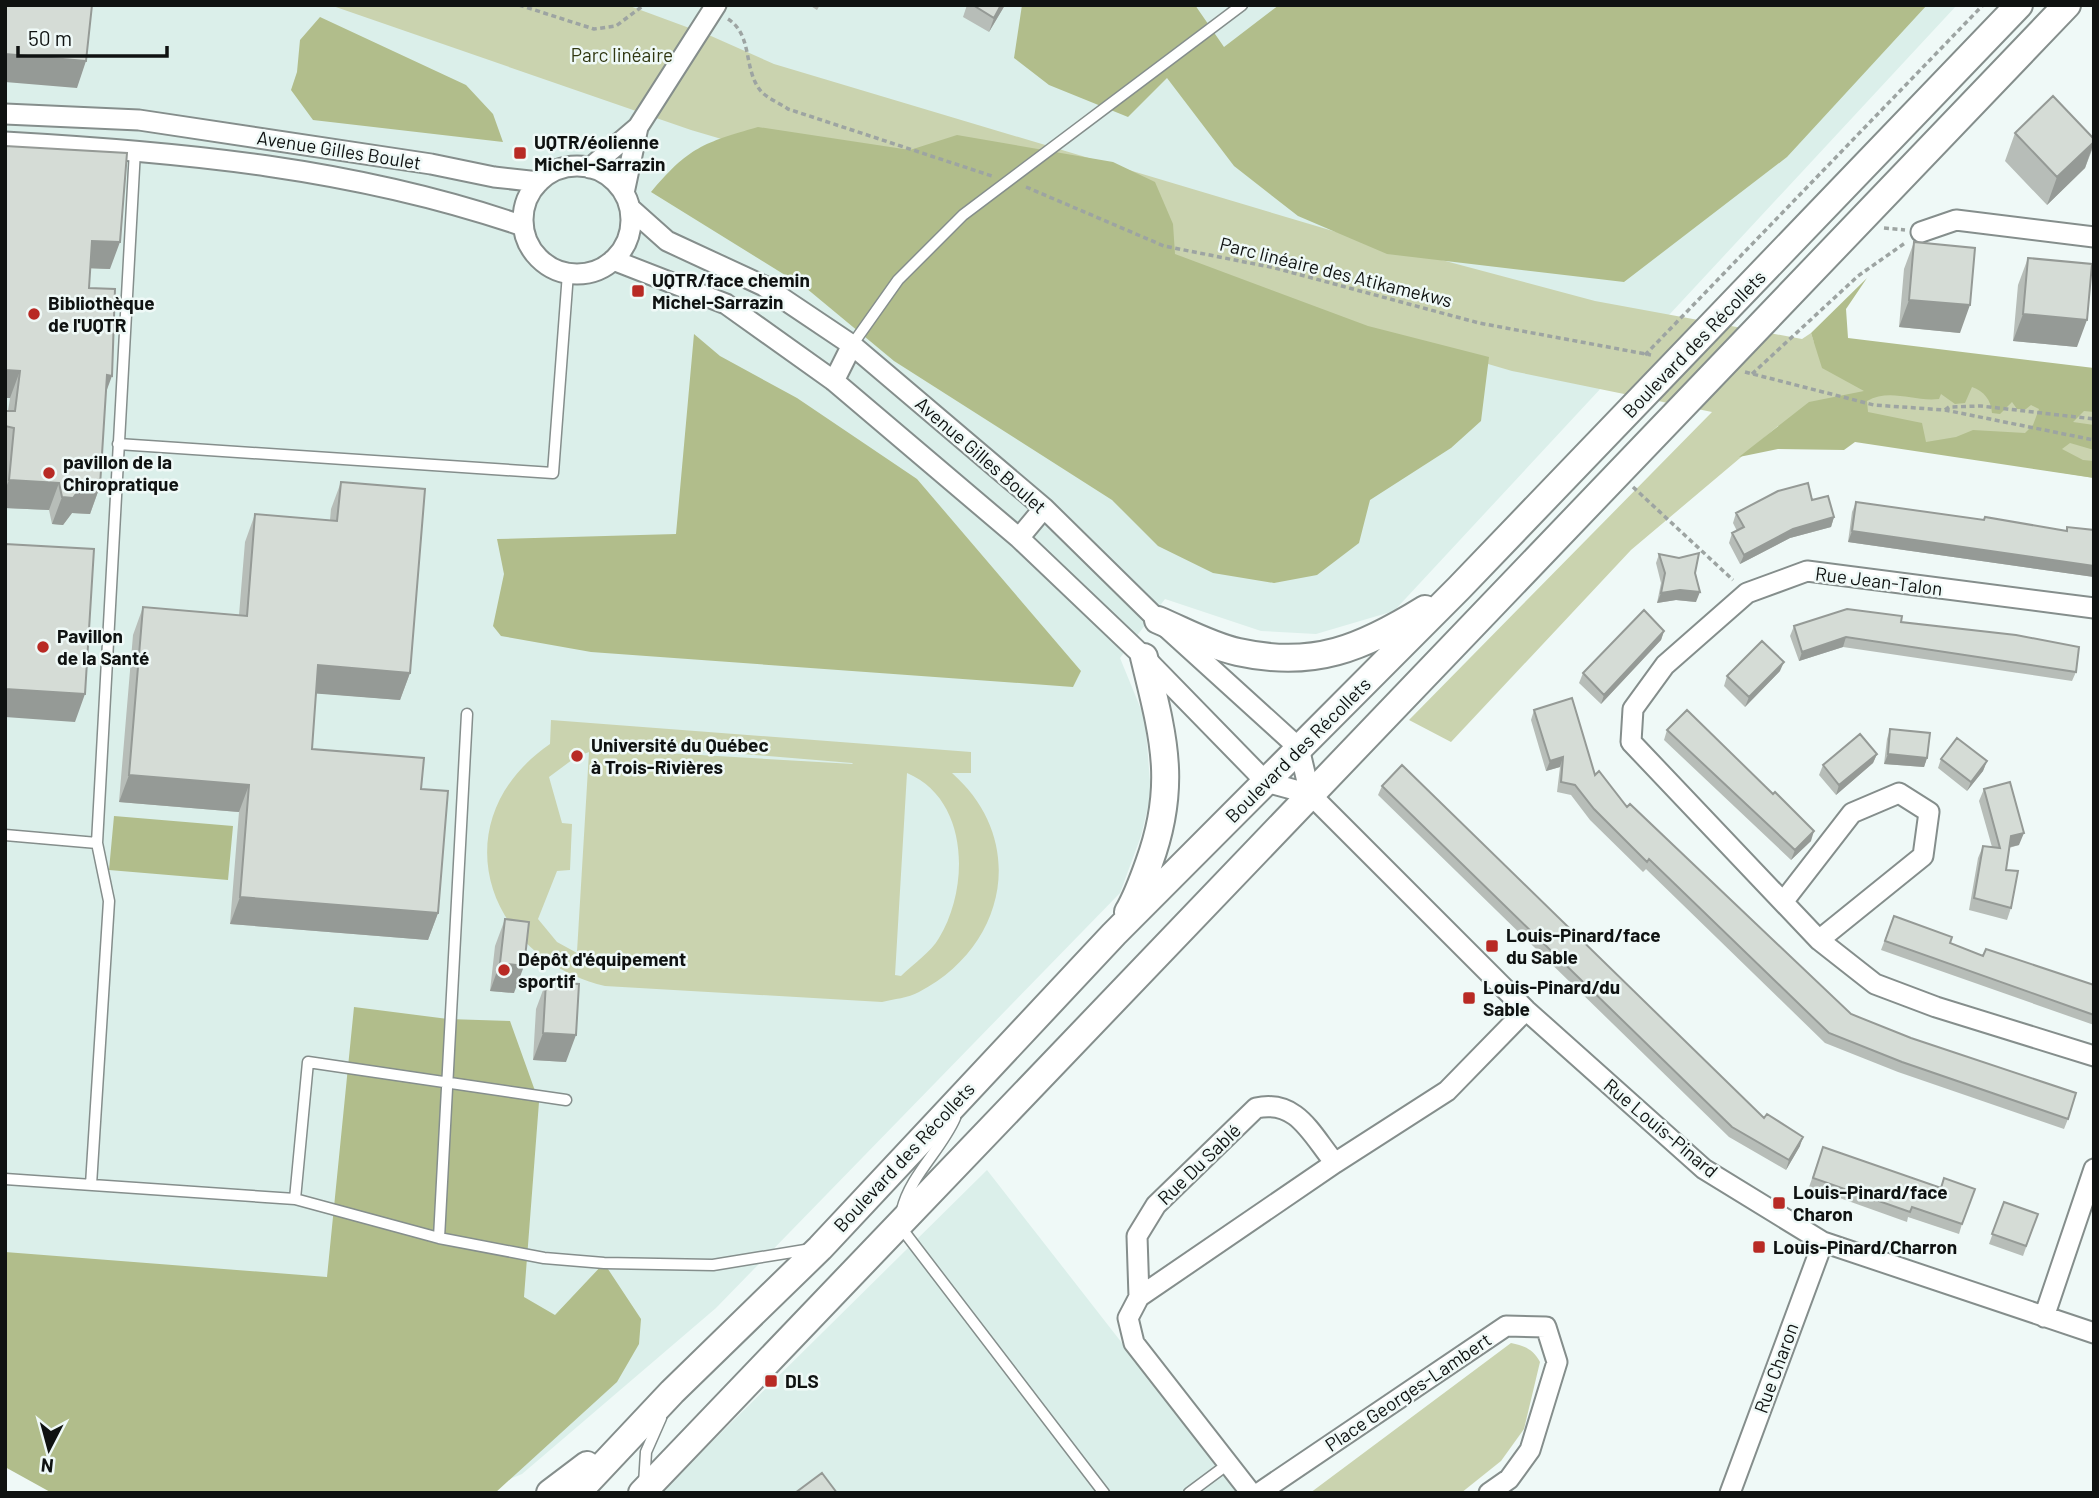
<svg xmlns="http://www.w3.org/2000/svg" width="2099" height="1498" viewBox="0 0 2099 1498" font-family="Barlow,sans-serif">
<style>
.built{fill:#dbefea}
.green{fill:#cad3af;fill-rule:evenodd}
.forest{fill:#b1bd8b;fill-rule:evenodd}
.lines{fill:none;stroke-linecap:round;stroke-linejoin:round}
.lane-casing{stroke:#858e8c;stroke-width:13}
.street-casing{stroke:#858e8c;stroke-width:23}
.secondary-casing{stroke:#858e8c;stroke-width:30}
.path{stroke:#9da4a2;stroke-width:3.5;stroke-dasharray:5 3.5;stroke-linecap:butt}
.lane{stroke:#fff;stroke-width:10}
.street{stroke:#fff;stroke-width:19}
.secondary{stroke:#fff;stroke-width:26}
.wall{fill:#b7bdb8}
.shaded-wall{fill:#959a96}
.building{fill:#d5dcd6;stroke:#959a96;stroke-width:2}
.poi-dot{fill:#b82a24;stroke:#eff9f7;stroke-width:2.5}
.labels{text-anchor:middle;stroke-width:5;stroke-linejoin:round;paint-order:stroke}
.park-label{font-size:19px;fill:#303711;stroke:#eff9f7}
.poi-label{font-size:19px;font-weight:bold;fill:#0f1211;stroke:#eff9f7;text-anchor:start}
.street-label{font-size:19px;fill:#0f1211;stroke:#eff9f7}
</style>
<rect width="100%" height="100%" fill="#eff9f7"/>
<path class="built" d="M5,5H1957L1394,611L1316,634L1261,631L1165,599L1120,658L1145,719L1151,794L1141,836L1120,893L716,1308L522,1474L476,1493L5,1453Z
M987,1170L1239,1493H660Z"/>
<path class="green" d="M330,5H627L711,36L774,64L1333,231L1595,301L1802,339L1811,333L1814,342L2094,394V478L1778,426L1631,550L1451,742L1409,720L1712,412L1512,371L691,130Z
M551,720L971,752V773H952C1029,841 1006,947 919,992C908,998 894,999 882,1002L605,986C483,956 441,819 550,744ZM610,743L852,763L853,764L598,749ZM589,752L577,952V953L557,942L538,919L557,871L570,870L572,824L562,823L549,777L576,757ZM907,773C969,799 970,887 939,938C931,952 913,964 901,976L895,975Z
M1511,1343C1525,1346 1533,1349 1540,1362L1524,1429L1501,1461L1461,1493H1310Z"/>
<path class="forest" d="M1022,5H1195L1224,47L1279,5H1927L1787,157L1624,282L1387,254L1298,216L1234,166L1167,78L1128,117L1049,85L1014,58Z
M320,17L466,85L493,114L503,142L313,120L291,90L297,72L300,40Z
M758,127L910,150L957,135L1113,162L1155,182L1173,224L1175,254L1368,326L1489,357L1481,421L1451,448L1370,500L1359,543L1317,575L1274,583L1213,573L1158,546L1112,500L894,361L806,288L651,192C689,147 703,143 758,127Z
M1867,278L1846,309L1848,338L2094,368V412L2084,411L2073,422L2094,425V450L2070,443L2062,449L2083,460L2094,461V478L1855,442L1844,450L1778,449L1739,457L1809,402L1864,391L1822,368L1811,333ZM1972,387C1984,391 1991,400 1992,413L2000,414L2012,402L2017,409H2026L2031,405L2039,409L2033,425L2025,433L1973,430L1956,437L1926,442L1922,423L1868,412L1867,401C1890,388 1914,402 1939,399L1941,394L1955,404L1965,403Z
M694,334L720,356L797,398L917,479L1081,671L1073,687L591,652L501,636L493,626L504,574L497,539L676,534Z
M114,816L233,826L228,880L109,870Z
M354,1007L448,1019L510,1021L539,1102L524,1297L555,1315L604,1263L641,1319L639,1344L617,1382L495,1493H52L5,1467V1252L327,1277Z"/>
<g class="lines">
<defs>
<path id="lane" d="M852,345L898,280L963,215L1242,5
M118,444L553,473L568,273
M5,835L97,843L135,150
M5,1179L295,1199L439,1238L544,1258L604,1263L713,1265L811,1249
M91,1185L109,901L97,843
M295,1199L308,1062L566,1100
M902,1210C910,1176 941,1150 955,1118
M899,1225L1104,1493
M439,1238L467,714
M644,1484L646,1452L661,1418
M1189,1493L1228,1464"/>
<path id="street" d="M5,114L139,120L431,164L494,177L539,182
M638,127L716,5
M5,142C182,152 355,168 523,226
M523 220a54 54 0 1 1 108 0a54 54 0 1 1-108 0Z
M590,168L638,127L624,193
M630,208L667,241L764,286L852,345L1044,508L1158,620L1299,748L1310,794
M1921,232L1956,220L2094,237
M613,260L726,304L834,381L1019,538L1144,657L1266,782L1310,794L1526,1010L1704,1169L1823,1242L2094,1333
M834,381L852,345
M1019,538L1044,508
M2094,608L1807,571L1747,593L1665,665L1633,709L1631,742L1819,940L1875,984L1936,1007L2094,1056
M1783,902L1852,813L1899,793L1929,812L1923,856L1819,940
M1139,1297L1137,1236L1156,1205L1256,1108C1297,1099 1311,1134 1335,1163
M2044,1317L2094,1169
M1251,1493L1134,1343L1128,1318L1139,1297L1335,1163L1447,1091L1526,1010
M1259,1493L1506,1326L1546,1327L1557,1362L1530,1450L1509,1479L1489,1493
M1730,1493L1823,1242"/>
<path id="secondary" d="M1158,620C1184,631 1211,646 1238,652C1314,669 1362,648 1425,609
M1128,912C1137,897 1143,880 1149,863C1178,784 1163,735 1144,657
M550,1493L587,1465
M577,1493L672,1392L820,1248L1114,934L1459,588L2019,5
M642,1493L2067,5"/>
</defs>
<use href="#lane" class="lane-casing"/>
<use href="#street" class="street-casing"/>
<use href="#secondary" class="secondary-casing"/>
<path class="path" d="M519,5L594,29L616,26L644,5
M728,19C753,35 743,68 760,90C766,98 780,103 788,109L992,176
M1026,187L1164,246L1275,268L1479,323L1651,355
M1884,228L1905,230
M1645,355L1983,5
M1745,372L1874,405L1945,410L2094,440
M1752,374L1858,276L1905,243
M1945,410L1949,407L1981,406L2094,419
M1633,487L1733,580"/>
<use href="#lane" class="lane"/>
<use href="#street" class="street"/>
<use href="#secondary" class="secondary"/>
</g>
<path class="wall" d="M809,5H820L817,10Z
M967,5H1005L989,32L963,17Z
M2015,133L2094,139V145L2085,168L2047,205L2005,161Z
M5,146L110,269L90,268L89,288L106,390L100,486L90,514L72,513L63,525L52,524L49,510L5,508V411H8L10,398Z
M1914,242L1960,333L1899,327L1904,269Z
M2028,258L2077,347L2013,341L2018,285Z
M341,482L410,673L400,700L316,693L312,749L421,789L438,913L428,940L230,924L239,812L119,802L133,635L143,607L239,615L245,542L255,514L330,520L331,509Z
M1812,500L1834,517L1831,527L1790,538L1740,564L1729,543L1732,533L1737,531L1733,523L1736,513Z
M1856,502L1984,520L1985,517L2066,531L2067,527L2094,530V577L1848,542L1852,512Z
M1659,554L1695,573L1696,602L1676,600L1657,603L1661,583L1656,563Z
M1901,622L2076,672L2072,681L1843,647L1799,661L1790,636L1794,626Z
M1664,631L1661,640L1601,704L1579,683L1583,673Z
M1780,671L1745,707L1724,686L1727,676Z
M1534,710L1595,775L1627,807L1851,1014L2068,1119L2064,1129L1898,1072L1825,1043L1646,869L1643,872L1590,820L1571,795L1557,792L1560,767L1546,771L1531,720Z
M1890,729L1927,758L1924,767L1884,764L1887,739Z
M1667,730L1811,841L1791,860L1664,740Z
M1877,754L1873,763L1836,795L1819,775L1823,765Z
M1941,759L1987,761L1983,771L1967,791L1938,768Z
M1382,786L1764,1118L1800,1146L1786,1170L1729,1137L1378,795Z
M1984,789L2019,845L2009,848L2006,870L2011,908L2007,920L1969,910L1978,858L1983,846L1992,847L1979,801Z
M1894,916L1950,943L1983,956L2094,985V1025L1881,950Z
M505,919L514,993L490,991L495,946Z
M546,982L566,1062L533,1060L536,1009Z
M1823,1147L1962,1224L1959,1234L1908,1217L1907,1222L1809,1187Z
M2004,1202L2038,1214L2023,1256L1989,1244Z"/>
<path class="shaded-wall" d="M1001,5H1005L989,32L994,18Z
M5,54L86,61L77,88L5,82Z
M2094,142L2085,168L2047,205L2057,177Z
M92,241L120,242L110,269L82,268Z
M1909,300L1970,305L1960,333L1899,327Z
M2023,314L2087,320L2077,347L2013,341Z
M5,370L20,371L10,398H5Z
M107,375L112,376L102,403Z
M9,480L59,483L49,510L5,508V490Z
M82,486H100L90,514L72,513L63,525L52,524L62,497Z
M1834,517L1831,527L1790,538L1740,564L1744,555L1793,529Z
M1852,531L2094,566V577L1848,542Z
M1680,590L1700,592L1696,602L1676,600L1657,603L1661,593Z
M1664,631L1661,640L1601,704L1604,695Z
M1846,637L1843,647L1799,661L1802,652Z
M1784,662L1780,671L1745,707L1749,697Z
M318,665L410,673L400,700L309,693Z
M5,689L85,694L75,722L5,717Z
M1877,754L1873,763L1836,795L1839,785Z
M1888,754L1927,758L1924,767L1884,764Z
M1563,757L1560,767L1546,771L1550,761Z
M1987,761L1983,771L1967,791L1971,782Z
M129,775L249,785L239,812L119,802Z
M1814,831L1811,841L1791,860L1795,850Z
M2024,833L2019,845L2006,848L2011,836Z
M240,897L438,913L428,940L230,924Z
M500,963L524,966L514,993L490,991Z
M543,1033L576,1035L566,1062L533,1060Z
M1803,1137L1800,1146L1786,1170L1789,1160Z"/>
<path class="building" d="M5,5H92L86,61L5,54Z
M973,5H1001L994,18Z
M2053,96L2094,139V142L2057,177L2015,133Z
M5,146L127,153L120,242L92,241L89,288L115,289L112,376L107,375L100,486H82L73,498L62,497L59,483L9,480L14,428L5,426V411H15L20,371L5,370Z
M1914,242L1975,248L1970,305L1909,300Z
M2028,258L2092,264L2087,320L2023,314Z
M341,482L425,489L410,673L318,665L312,749L424,758L421,789L448,791L438,913L240,897L249,785L129,775L143,607L247,616L255,514L337,521Z
M1808,483L1812,500L1828,496L1834,517L1793,529L1744,555L1732,533L1744,527L1736,513L1778,491Z
M1856,502L1984,520L1985,517L2067,531V527L2094,530V566L1852,531Z
M5,544L94,549L85,694L5,689Z
M1699,553L1695,573L1700,592L1680,590L1661,593L1665,573L1659,554L1679,558Z
M1847,609L1902,616L1901,622L2016,635L2079,647L2076,672L1846,637L1802,652L1794,626Z
M1644,610L1664,631L1604,695L1583,673Z
M1762,641L1784,662L1749,697L1727,676Z
M1572,698L1595,775L1599,771L1627,807L1630,804L1851,1014L1911,1038L2076,1093L2068,1119L1902,1062L1829,1033L1649,859L1647,862L1594,809L1575,785L1561,782L1563,757L1550,761L1534,710Z
M1687,710L1773,794L1775,792L1814,831L1795,850L1667,730Z
M1890,729L1930,733L1927,758L1888,754Z
M1860,734L1877,754L1839,785L1823,765Z
M1957,738L1987,761L1971,782L1941,759Z
M1402,765L1764,1118L1767,1114L1803,1137L1789,1160L1732,1127L1382,786Z
M2010,782L2024,833L2011,836L2006,870L2018,871L2011,908L1974,898L1983,846L2000,848L1984,789Z
M1894,916L1952,937L1950,943L1983,956L1986,949L2094,985V1015L1885,941Z
M505,919L529,922L524,966L500,963Z
M546,982L579,984L576,1035L543,1033Z
M1823,1147L1941,1188L1944,1178L1975,1189L1962,1224L1912,1207L1910,1212L1813,1178Z
M2004,1202L2038,1214L2026,1246L1992,1234Z
M822,1473L837,1493H795Z"/>
<g class="poi-dot">
<rect x="513" y="146" width="14" height="14" rx="3.5"/>
<rect x="631" y="284" width="14" height="14" rx="3.5"/>
<circle cx="34" cy="314" r="7"/>
<circle cx="49" cy="473" r="7"/>
<circle cx="43" cy="647" r="7"/>
<circle cx="577" cy="756" r="7"/>
<rect x="1485" y="939" width="14" height="14" rx="3.5"/>
<circle cx="504" cy="970" r="7"/>
<rect x="1462" y="991" width="14" height="14" rx="3.5"/>
<rect x="1772" y="1196" width="14" height="14" rx="3.5"/>
<rect x="1752" y="1240" width="14" height="14" rx="3.5"/>
<rect x="764" y="1374" width="14" height="14" rx="3.5"/>
</g>
<g class="labels">
<g class="park-label">
<text x="622" y="62">Parc linéaire</text>
</g>
<g class="poi-label">
<text x="534" y="149">UQTR/éolienne<tspan x="534" dy="22">Michel-Sarrazin</tspan></text>
<text x="652" y="287">UQTR/face chemin<tspan x="652" dy="22">Michel-Sarrazin</tspan></text>
<text x="48" y="310">Bibliothèque<tspan x="48" dy="22">de l'UQTR</tspan></text>
<text x="63" y="469">pavillon de la<tspan x="63" dy="22">Chiropratique</tspan></text>
<text x="57" y="643">Pavillon<tspan x="57" dy="22">de la Santé</tspan></text>
<text x="591" y="752">Université du Québec<tspan x="591" dy="22">à Trois-Rivières</tspan></text>
<text x="1506" y="942">Louis-Pinard/face<tspan x="1506" dy="22">du Sable</tspan></text>
<text x="518" y="966">Dépôt d'équipement<tspan x="518" dy="22">sportif</tspan></text>
<text x="1483" y="994">Louis-Pinard/du<tspan x="1483" dy="22">Sable</tspan></text>
<text x="1793" y="1199">Louis-Pinard/face<tspan x="1793" dy="22">Charon</tspan></text>
<text x="1773" y="1254">Louis-Pinard/Charron</text>
<text x="785" y="1388">DLS</text>
</g>
<g class="street-label">
<text transform="translate(339 150) rotate(9)" y="7">Avenue Gilles Boulet</text>
<text transform="translate(1336 272) rotate(14)" y="7">Parc linéaire des Atikamekws</text>
<text transform="translate(1694 344) rotate(-46)" y="7">Boulevard des Récollets</text>
<text transform="translate(981 455) rotate(41)" y="7">Avenue Gilles Boulet</text>
<text transform="translate(1879 581) rotate(7)" y="7">Rue Jean-Talon</text>
<text transform="translate(1298 750) rotate(-45)" y="7">Boulevard des Récollets</text>
<text transform="translate(1661 1128) rotate(40)" y="7">Rue Louis-Pinard</text>
<text transform="translate(904 1157) rotate(-47)" y="7">Boulevard des Récollets</text>
<text transform="translate(1199 1164) rotate(-44)" y="7">Rue Du Sablé</text>
<text transform="translate(1776 1368) rotate(-70)" y="7">Rue Charon</text>
<text transform="translate(1408 1392) rotate(-34)" y="7">Place Georges-Lambert</text>
</g>
</g>
<rect width="2099" height="1498" fill="none" stroke="#0f1211" stroke-width="14"/>
<g transform="translate(49 1449) rotate(186)" stroke="#eff9f7" stroke-width="5" paint-order="stroke">
<path d="M0-5L12 26L0 18L-12 26Z" fill="#0f1211"/>
<text y="-10" font-size="19" font-weight="bold" text-anchor="middle" fill="#0f1211">N</text>
</g>
<path d="M18 46v10h149v-10" fill="none" stroke="#0f1211" stroke-width="3.5"/>
<text x="28" y="46" font-size="21" fill="#0f1211" stroke="#eff9f7" stroke-width="5" paint-order="stroke">50 m</text>
</svg>
